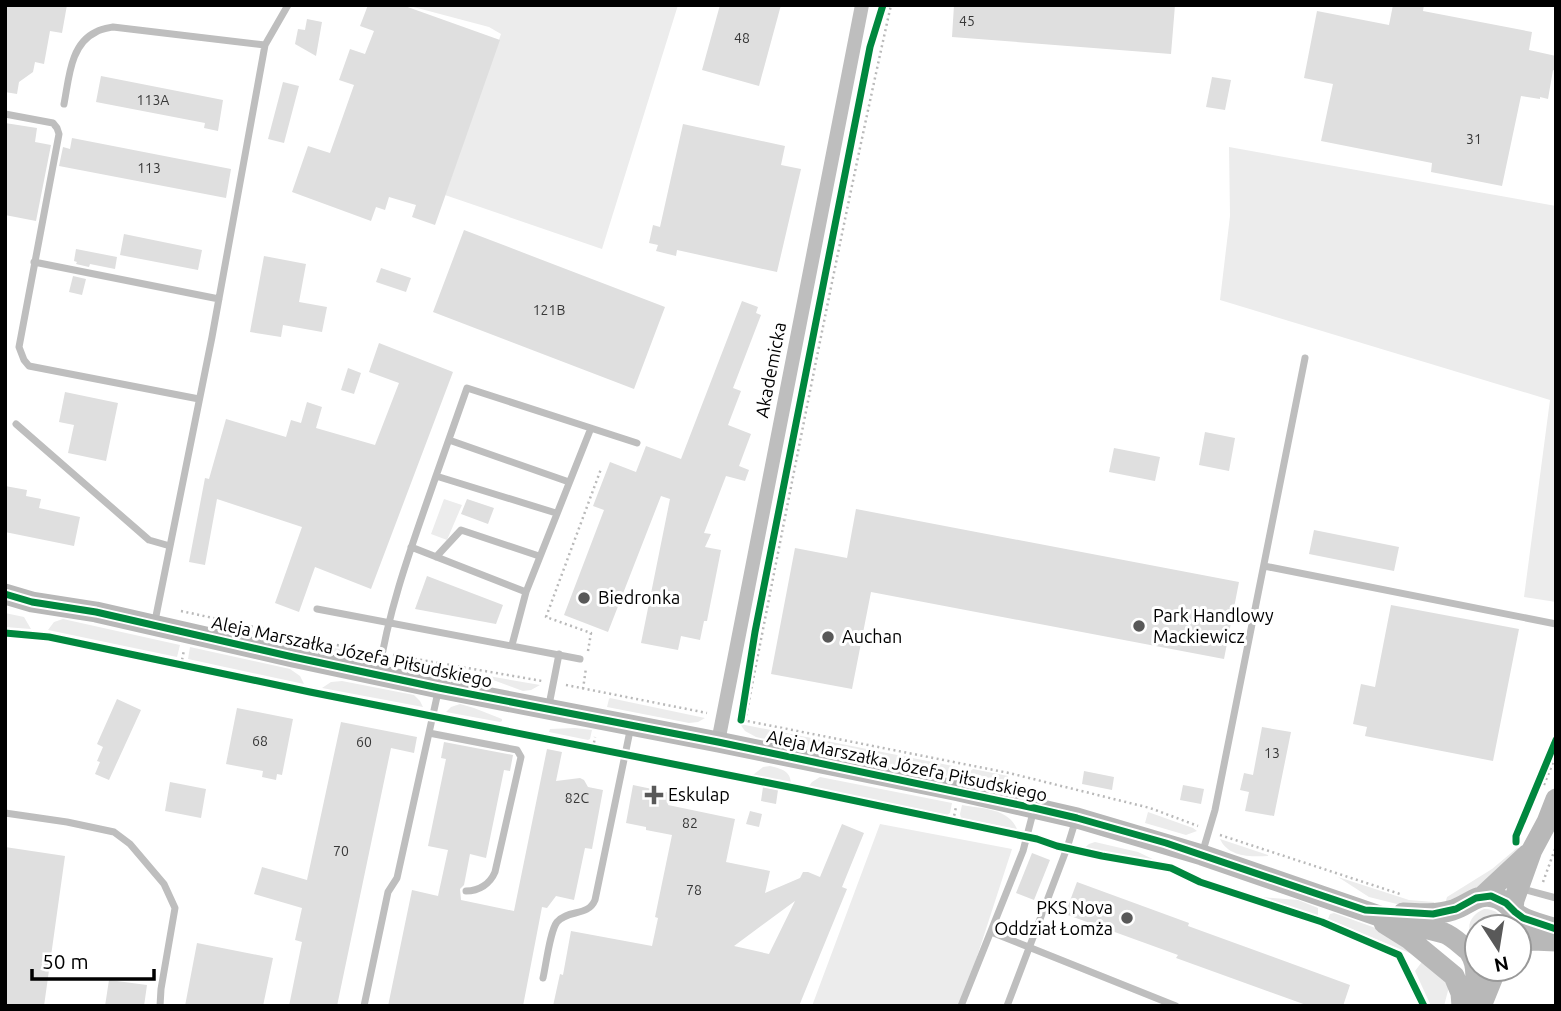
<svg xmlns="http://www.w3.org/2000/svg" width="1561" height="1011" viewBox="0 0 1561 1011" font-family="Ubuntu,sans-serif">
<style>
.green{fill:#ececec}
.building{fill:#dfdfdf;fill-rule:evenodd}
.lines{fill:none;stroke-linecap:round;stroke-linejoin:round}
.path{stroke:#b9b9b9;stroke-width:2.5;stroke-dasharray:2 3.5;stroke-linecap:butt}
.lane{stroke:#bebebe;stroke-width:7}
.street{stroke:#bebebe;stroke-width:14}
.secondary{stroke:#b8b8b8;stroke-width:21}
.cycleway-casing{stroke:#fff;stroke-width:11}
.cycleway{stroke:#00873e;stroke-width:7}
.poi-dot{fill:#595959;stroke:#fff;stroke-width:2.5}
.labels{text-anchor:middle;stroke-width:6;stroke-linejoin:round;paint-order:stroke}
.number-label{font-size:14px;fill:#383838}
.street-label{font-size:18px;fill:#000;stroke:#fff}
.poi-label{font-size:18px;fill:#000;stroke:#fff;text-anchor:start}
</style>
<rect width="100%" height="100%" fill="#fff"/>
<path class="green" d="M406,5H678L602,249L445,195L501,34L489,27Z
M1229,147L1556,206V602L1524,597L1550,400L1220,300L1230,216Z
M444,499L462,505L447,540L431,534Z
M5,613L24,617L31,629L5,627Z
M63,619L180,645L177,657L48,630L54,622Z
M250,630L362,654L350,656L251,634Z
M190,647L290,669L300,676L304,684L188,659Z
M477,674L540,685L531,690L523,691Z
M342,681L414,695L420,701L423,707L322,688L331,682Z
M610,698L705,718L698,722L689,723L607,707L609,699Z
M460,704L474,708L502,719V721L500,722L446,712L451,707Z
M740,724L958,767L957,778L756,737L745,731Z
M575,728L592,730L590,739L588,740L549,732L550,729Z
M770,766C781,769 790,770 791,783L753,775L763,767Z
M973,769L1008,776L1005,788L967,780L968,773Z
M820,777L952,803L950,813L947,815L809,786L812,782Z
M962,805C983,809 1008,808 1017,829L961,818L960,814Z
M1148,812L1193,828L1197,831L1186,835L1145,823Z
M880,824L1012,849L961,1006H812Z
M1220,839L1268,855V856C1251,857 1228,857 1220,839Z
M1095,842L1138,852L1163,864L1082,850L1089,844Z
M1517,848L1520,849L1475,891L1445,904L1447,897L1492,869Z
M1338,877L1409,900L1434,902L1435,906H1405L1369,897Z
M1261,897L1298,900L1318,908V916Z
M1484,909C1496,909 1503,915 1505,927H1477V942C1464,931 1468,916 1484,909Z
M1334,913L1381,930L1412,954L1328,919L1330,914Z
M1424,959L1450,983L1444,1006H1431L1415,971Z"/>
<path class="building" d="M5,5H67L62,33L50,31L44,64L35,62L33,72L19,82L17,94L5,92Z
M368,5H402L500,40L435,225L412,217L416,205L389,197L385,210L376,207L371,221L292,192L308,146L330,153L354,85L339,80L350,49L365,54L374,31L360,26Z
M720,5H781L759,86L702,70Z
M954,5H1175L1171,54L952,37Z
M1393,5H1424L1423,11L1532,32L1529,50L1556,56V71L1553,70L1548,99L1540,97V99L1521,96L1502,186L1431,172L1432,163L1321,141L1333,84L1304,78L1317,11L1389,25Z
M307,19L322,22L316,56L295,44L298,29L305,30Z
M101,76L223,100L218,131L204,128L205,123L96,102Z
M1212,77L1231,80L1225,110L1206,107Z
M283,82L299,86L284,143L268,139Z
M5,123L37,128L35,142L51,145L36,221L5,215Z
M683,124L785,146L781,165L801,169L777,272L677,250L676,256L656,251L658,245L649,243L653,225L660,227Z
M72,138L231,169L226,198L59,166L63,147L70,149Z
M464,230L665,307L634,389L433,312Z
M124,234L202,250L198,270L120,255Z
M76,249L117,257L115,269L90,264L89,267L76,264L77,262L74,261Z
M264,256L306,264L299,302L327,307L322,332L283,325L281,337L250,332Z
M381,268L411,278L406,292L376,282Z
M73,276L86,279L82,295L69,292Z
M742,301L758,307L756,313L761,315L733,388L741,391L728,425L751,434L739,466L749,470L745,481L726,476L704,533L711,534L705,547L721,550L707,621H704L700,640L681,636L678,650L641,643L670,499L661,496L608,632L564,615L604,510L593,506L610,462L636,472L646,446L681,459Z
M379,343L453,372L371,589L315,567L299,612L275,603L302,527L217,499L205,565L189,562L205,478L209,479L226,419L286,437L291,420L301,423L307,402L322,407L316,428L375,445L399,383L369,372Z
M348,368L361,373L354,394L341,390Z
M65,392L118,403L106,461L68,453L74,425L59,422Z
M1205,432L1235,438L1229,471L1199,465Z
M1114,448L1160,457L1155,481L1109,472Z
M5,486L27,490L26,496L41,499L39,508L80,517L74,546L5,532Z
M467,499L494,508L488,524L461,514Z
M856,509L1239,582L1224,659L871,592L852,689L771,674L795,548L847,558Z
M1314,530L1399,547L1394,571L1309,554Z
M427,576L503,605L496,624L415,609Z
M1391,605L1519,629L1493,761L1365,736L1367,727L1353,724L1361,684L1375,687Z
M117,699L141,710L109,780L95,774L100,762L97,761L103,747L97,744Z
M237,708L293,719L282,775L277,774L276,780L262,777L263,771L226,764Z
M341,722L417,737L414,753L391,748L337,1006H289L302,942L295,940L302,908L254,894L262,867L307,880Z
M1262,727L1291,732L1274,816L1245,811L1249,792L1240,790L1244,773L1253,775Z
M444,742L513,755L510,771L504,770L486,858L470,854L464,885L460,889L461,900L514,911L547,749L562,752L556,781L580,778L584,780L588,787L603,790L592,849L585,848L574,900L556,896L547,908L542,907L523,1006H388L412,890L438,896L448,850L428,846L446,759L441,758Z
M1084,771L1114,777L1112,790L1082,784Z
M170,782L206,789L201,818L165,811Z
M633,785L671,793L668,805L735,819L726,862L770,871L765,893L800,878L803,872H808L820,877L842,824L864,833L842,887L847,889L799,1006H553L560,974L563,975L571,931L652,946L658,918L655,917L672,835L646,830V827L626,823ZM795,901L769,954L734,946Z
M1183,785L1204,789L1201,804L1180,800Z
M763,787L778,790L776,804L761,801Z
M750,811L762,814L759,827L746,824Z
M5,847L65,856L44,1006H5Z
M1032,853L1050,860L1034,900L1016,893Z
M1077,882L1189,923L1188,926L1350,985L1343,1006H1309L1176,958L1178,955L1065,914Z
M197,943L273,958L263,1006H185Z
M109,980L147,985L144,1006H105Z"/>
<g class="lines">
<path class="path" d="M181,611L369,652
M588,651L591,633L546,617L601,469
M393,655L542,681
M181,665L184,650
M566,685L707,713
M583,689L586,668
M737,719L1009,773L1150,808L1198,826
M745,721C792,482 838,243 891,5
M593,748L595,737
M1544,785L1556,755
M953,821L956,807
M1220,835L1400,894
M1543,882L1555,849"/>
<path class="lane" d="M64,104C69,79 70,44 96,32C101,29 108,28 113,27L265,45
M5,114L53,123L57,128L59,134L19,347L24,360L29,366L199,399
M34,262L219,299
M16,424L149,540L170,546
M449,440L569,482
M436,476L467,388L637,443
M411,547L526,592
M436,557L461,530L539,556
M1264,566L1556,624
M317,609L580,659
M155,621L212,337L265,45L288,5
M512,645L526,592L591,428
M379,673C389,605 414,540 436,476L556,513
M549,705L559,654
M429,733L517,750L521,757L495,872C490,884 479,891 466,891
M5,813L67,822L114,832L130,844L164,884L175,908L161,989L160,1006
M1202,854L1215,810L1305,358
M1519,888L1556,898
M991,932L1176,1006
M543,978C546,965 550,931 557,922C568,909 588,917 595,900L631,726
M364,1006L388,892L397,878L438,692
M961,1006L1023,851L1034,809
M1007,1006L1067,848L1076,819"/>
<path class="street" d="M718,742L862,5"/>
<path class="secondary" d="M5,594L32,602L96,612L293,657L439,688L718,742L959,791L1077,818L1202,855L1382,917L1444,933C1457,938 1464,950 1477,956
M1483,896L1528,854
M1403,913C1419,914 1437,915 1453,910C1467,906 1477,893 1493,897C1506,899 1510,910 1520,916C1530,922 1544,925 1556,929
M1517,920L1513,908L1514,900L1532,850L1547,822L1556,799
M1384,923L1408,938L1454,976L1461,993L1462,1006
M1519,943L1533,940L1556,941
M1470,953C1480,968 1475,989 1471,1006
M1481,1006L1496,969"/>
<defs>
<path id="cycleway" d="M5,594L32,602L96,612L293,657L439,688L718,742L1034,808L1077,818L1166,843L1365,910L1433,914L1456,909L1476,898L1491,896L1506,903L1515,912L1523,918L1556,929
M5,633L49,637L310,692L799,789L1037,839L1057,846L1102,856L1171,868L1200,882L1322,922L1399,955L1424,1006
M741,720L755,632L834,230L870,47L883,5
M1516,842V836L1556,740"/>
</defs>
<use href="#cycleway" class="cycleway-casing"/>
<use href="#cycleway" class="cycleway"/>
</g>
<g class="poi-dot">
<circle cx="584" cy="598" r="7"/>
<circle cx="1139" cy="626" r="7"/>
<circle cx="828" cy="637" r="7"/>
<path d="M650.5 784.5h7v7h7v7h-7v7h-7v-7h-7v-7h7z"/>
<circle cx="1127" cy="918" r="7"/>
</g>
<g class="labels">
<g class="number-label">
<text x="967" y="26">45</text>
<text x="742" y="43">48</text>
<text x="153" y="105">113A</text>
<text x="1474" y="144">31</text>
<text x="149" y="173">113</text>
<text x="549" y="315">121B</text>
<text x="260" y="746">68</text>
<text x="364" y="747">60</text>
<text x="1272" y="758">13</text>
<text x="577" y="803">82C</text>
<text x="690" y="828">82</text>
<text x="341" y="856">70</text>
<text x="694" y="895">78</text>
</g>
<g class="street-label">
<text transform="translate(771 370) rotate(-79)" y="6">Akademicka</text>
<text transform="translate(352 652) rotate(12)" y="6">Aleja Marszałka Józefa Piłsudskiego</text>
<text transform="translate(907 766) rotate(12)" y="6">Aleja Marszałka Józefa Piłsudskiego</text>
</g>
<g class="poi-label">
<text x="598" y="604">Biedronka</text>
<text x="1153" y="622">Park Handlowy<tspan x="1153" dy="21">Mackiewicz</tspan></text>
<text x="842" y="643">Auchan</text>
<text x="668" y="801">Eskulap</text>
<text x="1113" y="914" text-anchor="end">PKS Nova<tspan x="1113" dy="21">Oddział Łomża</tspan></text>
</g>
</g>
<rect width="1561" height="1011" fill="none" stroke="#000000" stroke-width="14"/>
<g transform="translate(1498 948) rotate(168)"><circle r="33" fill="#ffffff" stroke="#999999" stroke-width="2"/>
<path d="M0-5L12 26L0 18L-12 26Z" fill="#595959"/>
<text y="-10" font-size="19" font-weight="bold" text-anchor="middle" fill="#000000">N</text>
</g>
<path d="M32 969v10h122v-10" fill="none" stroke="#000000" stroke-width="3.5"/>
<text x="42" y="969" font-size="21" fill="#000000" stroke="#ffffff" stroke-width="5" paint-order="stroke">50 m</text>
</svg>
